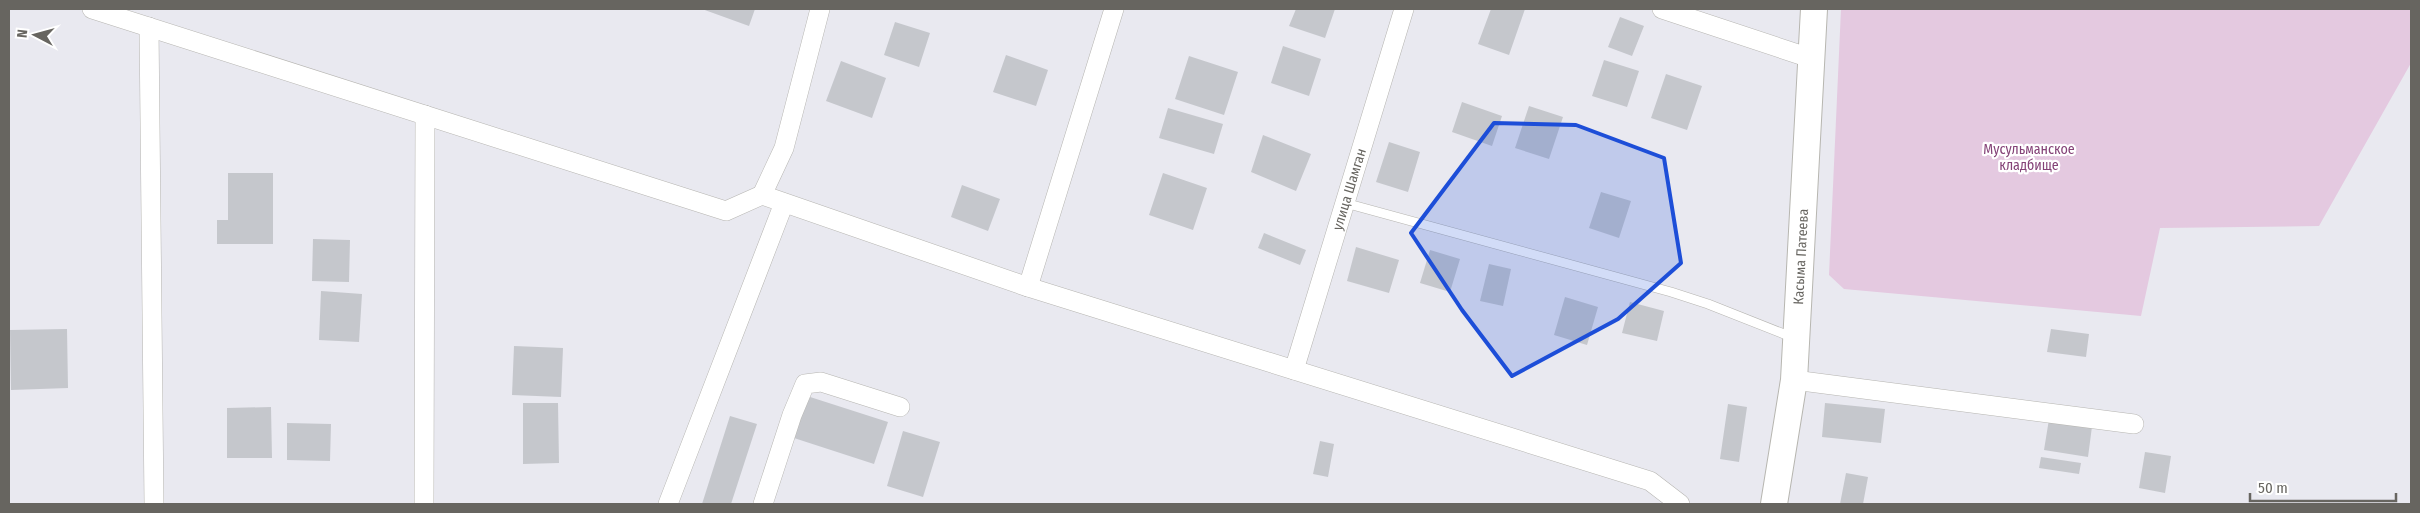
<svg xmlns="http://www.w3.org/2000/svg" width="2420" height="513" viewBox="0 0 2420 513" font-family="'Fira Sans Condensed',sans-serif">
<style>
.green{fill:#e4c9e0}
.building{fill:#c5c7cc}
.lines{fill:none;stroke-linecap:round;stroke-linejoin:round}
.lane-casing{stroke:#b6b5b1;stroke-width:10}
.street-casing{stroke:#b6b5b1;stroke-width:20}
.secondary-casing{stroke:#b7b6b0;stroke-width:28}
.lane{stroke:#fff;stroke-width:9}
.street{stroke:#fff;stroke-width:19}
.secondary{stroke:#fff;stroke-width:26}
.marked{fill:#1d4ed8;fill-opacity:0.2;stroke:#1d4ed8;stroke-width:4;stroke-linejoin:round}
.labels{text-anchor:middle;stroke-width:4.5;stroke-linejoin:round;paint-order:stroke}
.park-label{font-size:14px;fill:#844277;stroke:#fff}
.street-label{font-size:14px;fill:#676560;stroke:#fff}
</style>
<rect width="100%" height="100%" fill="#e9e9f0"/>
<path class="green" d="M1841,9H2411V63L2319,226L2160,228L2141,316L1844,289L1829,275Z"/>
<path class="building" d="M702,9H755L749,26Z
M1296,9H1335L1325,38L1289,26Z
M1491,9H1525L1509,55L1478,44Z
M1620,17L1644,26L1632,56L1608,47Z
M895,22L930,33L919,67L884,55Z
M1283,46L1321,59L1309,96L1271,83Z
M1006,55L1048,70L1036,106L993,92Z
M1189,56L1238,72L1224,115L1175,99Z
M1604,60L1639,71L1627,107L1592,96Z
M841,61L886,78L872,118L826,101Z
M1666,74L1702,86L1687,130L1651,118Z
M1462,102L1502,116L1492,146L1452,132Z
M1529,106L1563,117L1549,159L1515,148Z
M1168,108L1223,124L1214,154L1159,138Z
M1263,135L1311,154L1296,191L1251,172Z
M1389,142L1420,152L1408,192L1376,182Z
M228,173H273V244H217V220H228Z
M1163,173L1207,188L1193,230L1149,215Z
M962,185L1000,199L988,231L951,217Z
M1601,192L1631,201L1619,238L1589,228Z
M1264,233L1306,250L1300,265L1258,248Z
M313,239L350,240L349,282L312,281Z
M1356,247L1399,260L1389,293L1347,281Z
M1430,250L1460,259L1450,292L1420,283Z
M1489,264L1511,269L1503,306L1480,301Z
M321,291L362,294L359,342L319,340Z
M1565,297L1598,307L1587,345L1554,335Z
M1630,302L1664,311L1657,341L1622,333Z
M67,329L68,388L11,390L10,330Z
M2051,329L2089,334L2086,357L2047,352Z
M514,346L563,348L561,397L512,395Z
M807,396L888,422L874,464L794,438Z
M523,403H558L559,463L523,464Z
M1825,403L1885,409L1881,443L1822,437Z
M1728,404L1747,407L1739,462L1720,459Z
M271,407L272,458H227V408Z
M2050,413L2093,419L2088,457L2044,450Z
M730,416L757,424L731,504H702Z
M287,423L331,424L330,461L287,460Z
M903,431L940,442L923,497L887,486Z
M1320,441L1334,444L1328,477L1313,474Z
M2145,452L2171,456L2165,493L2139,488Z
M2041,457L2081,463L2079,474L2039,468Z
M1846,473L1868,477L1863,504H1840Z"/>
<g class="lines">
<defs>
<path id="lane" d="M1345,203L1671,292L1708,304L1794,338"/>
<g id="street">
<path d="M92,9L726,211L762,195L1028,287L1650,481L1680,504"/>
<path d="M1662,9L1813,59"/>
<path d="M149,27L154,504"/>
<path d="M762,195L784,148L820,9"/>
<path d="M1028,287L1114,9"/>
<path id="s1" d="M1294,370L1404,9"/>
<path d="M1794,380L2134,424"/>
<path d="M424,504L425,115"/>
<path d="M668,504L784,203"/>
<path d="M763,504L792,415L805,384L821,382L900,407"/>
</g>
<g id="secondary">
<path id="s2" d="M1774,504L1794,380L1814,9"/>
</g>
</defs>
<use href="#lane" class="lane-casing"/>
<use href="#street" class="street-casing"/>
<use href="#secondary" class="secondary-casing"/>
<use href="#lane" class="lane"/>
<use href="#street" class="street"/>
<use href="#secondary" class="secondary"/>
</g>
<path class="marked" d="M1494,123L1576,125L1664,158L1681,263L1618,319L1512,376L1462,310L1411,233Z"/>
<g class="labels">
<g class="park-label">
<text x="2029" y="154">Мусульманское<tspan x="2029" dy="16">кладбище</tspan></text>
</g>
<g class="street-label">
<text dy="5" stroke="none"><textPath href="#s1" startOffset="189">улица Шамган</textPath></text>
<text dy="5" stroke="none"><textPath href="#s2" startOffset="249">Касыма Патеева</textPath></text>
</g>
</g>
<rect width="2420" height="513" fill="none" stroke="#676560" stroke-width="20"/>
<g transform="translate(35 35) rotate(276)" stroke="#ffffff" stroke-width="4" paint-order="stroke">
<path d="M0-4L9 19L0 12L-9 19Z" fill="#676560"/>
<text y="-8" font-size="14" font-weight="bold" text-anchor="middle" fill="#676560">N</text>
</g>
<path d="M2250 493v8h146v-8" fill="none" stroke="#676560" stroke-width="2.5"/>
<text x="2258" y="493" font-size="15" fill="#676560" stroke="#ffffff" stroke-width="4" paint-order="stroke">50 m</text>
</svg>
